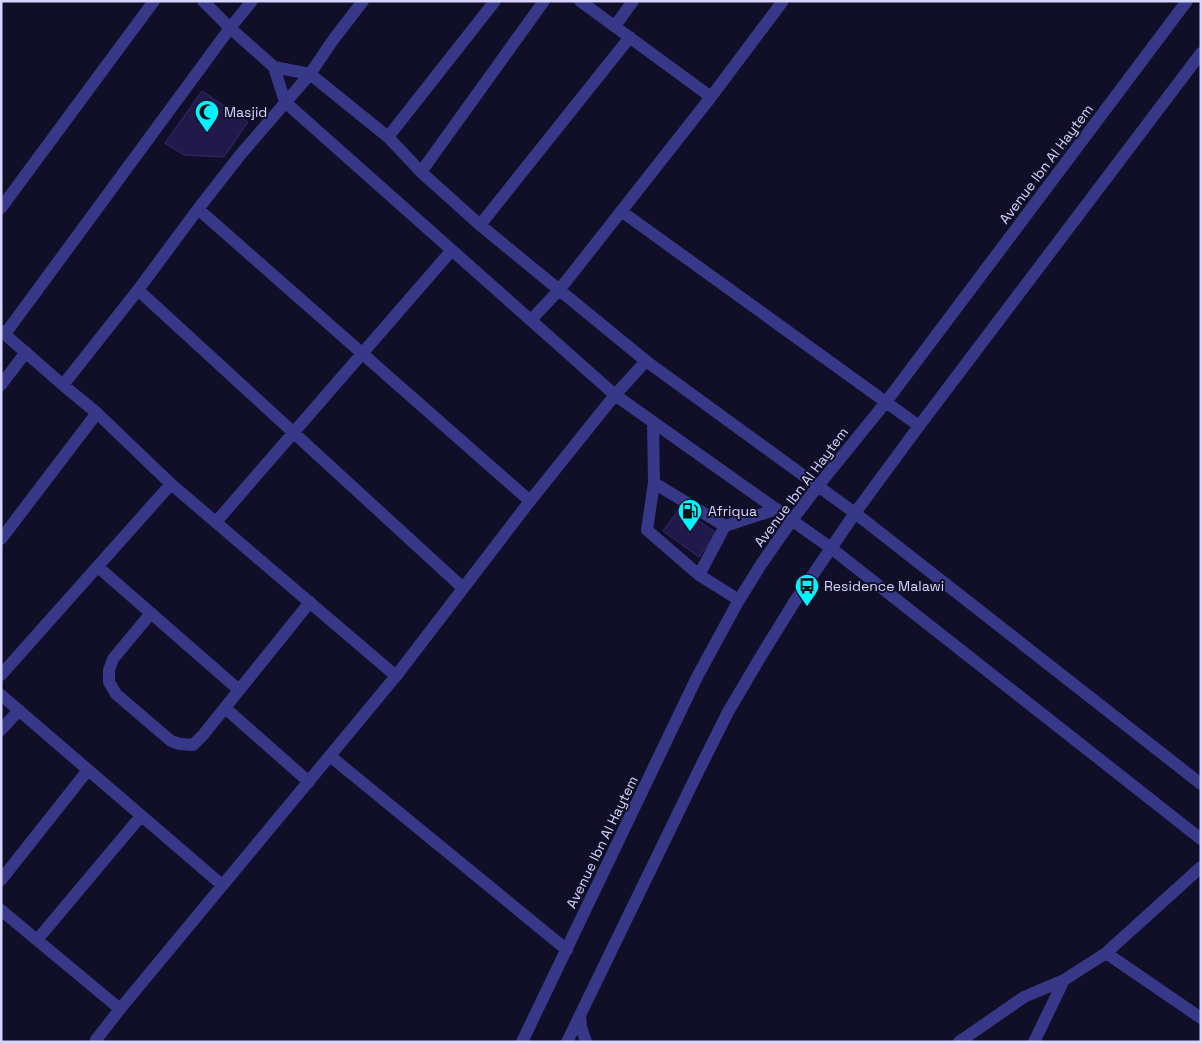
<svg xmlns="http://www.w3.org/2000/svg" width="1202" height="1043" viewBox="0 0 1202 1043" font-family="'Space Grotesk',sans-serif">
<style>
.building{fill:#211949;stroke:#352a76}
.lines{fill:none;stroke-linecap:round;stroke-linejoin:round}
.minor{stroke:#373888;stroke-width:12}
.labels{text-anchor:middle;stroke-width:4;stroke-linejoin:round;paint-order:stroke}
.poi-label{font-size:14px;fill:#d7d4ff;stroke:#110e27;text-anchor:start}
.street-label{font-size:14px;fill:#d7d4ff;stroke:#110e27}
</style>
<rect width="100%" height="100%" fill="#110e27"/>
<path class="building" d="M202,91L248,122L224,157L184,155L165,143Z
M680,508L716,533L699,557L663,531Z"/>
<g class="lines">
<path class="minor" d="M203,1L230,28L274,67L285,102L615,395L831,548L1201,839
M580,1L711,97
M615,26L633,1
M274,67L310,74L388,137L421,172L480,225L646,361L855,513L1201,784
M388,137L495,1
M421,172L544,1
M1,208L154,1
M198,209L530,501
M621,211L919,426
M480,225L630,37
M138,290L463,588
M531,320L560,289L711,97L783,1
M1,331L63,385L97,413L171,484L396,676
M5,334L230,28L252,1
M1,385L26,352
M63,385L138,290L198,209L241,154L310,74L333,40L363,1
M653,422L654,483L725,526L777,509
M654,483L647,530L699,575L739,600
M216,522L452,250
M1,539L97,413
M98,567L239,690
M699,575L725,526
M151,613L113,659L109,670V682L116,694L171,741L180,744L193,745L203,735L310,602
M1,675L171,484
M1,695L222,885
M225,708L309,782
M1,730L19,710
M330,756L567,950
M1,880L88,770
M1,910L120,1009
M37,940L141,816
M1106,953L1201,1018
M580,1015L581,1027L586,1042
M98,1042L96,1040L120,1009L396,676L530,501L615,395L646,361
M522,1042L697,677L739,600L762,563L792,520L818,486L886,402L1187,1
M567,1042L699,770L728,712L761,656L795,601L855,513L919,426L1201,53
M959,1042L1024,997L1064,980L1106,953L1201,867
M1034,1042L1064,980"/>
</g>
<defs>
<symbol id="mosque-pin" viewBox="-11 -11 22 30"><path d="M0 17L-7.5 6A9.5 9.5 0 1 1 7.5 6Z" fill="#00f3ff" stroke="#110e27"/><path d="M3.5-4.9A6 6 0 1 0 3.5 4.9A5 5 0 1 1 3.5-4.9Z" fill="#111"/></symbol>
<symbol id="fuel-pin" viewBox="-11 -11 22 30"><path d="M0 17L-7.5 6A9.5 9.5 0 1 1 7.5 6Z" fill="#00f3ff" stroke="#110e27"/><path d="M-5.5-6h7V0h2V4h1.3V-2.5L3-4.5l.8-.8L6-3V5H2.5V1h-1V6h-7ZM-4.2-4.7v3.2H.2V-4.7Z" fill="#111"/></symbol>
<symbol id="bus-pin" viewBox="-11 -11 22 30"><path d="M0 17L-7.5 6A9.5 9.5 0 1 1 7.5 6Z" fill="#00f3ff" stroke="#110e27"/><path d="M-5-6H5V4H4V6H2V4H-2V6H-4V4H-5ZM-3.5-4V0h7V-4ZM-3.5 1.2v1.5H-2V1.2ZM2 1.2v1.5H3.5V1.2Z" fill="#111"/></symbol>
</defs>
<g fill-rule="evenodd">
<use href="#mosque-pin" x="193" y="98" width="28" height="38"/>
<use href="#fuel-pin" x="676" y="497" width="28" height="38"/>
<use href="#bus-pin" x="793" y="572" width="28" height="38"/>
</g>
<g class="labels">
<g class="poi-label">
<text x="224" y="117">Masjid</text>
<text x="708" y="516">Afriqua</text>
<text x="824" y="591">Residence Malawi</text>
</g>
<g class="street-label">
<text transform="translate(1046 164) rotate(-53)" y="5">Avenue Ibn Al Haytem</text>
<text transform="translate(801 487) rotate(-53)" y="5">Avenue Ibn Al Haytem</text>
<text transform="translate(602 842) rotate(-64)" y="5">Avenue Ibn Al Haytem</text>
</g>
</g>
<rect width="1202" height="1043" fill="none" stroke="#d7d4ff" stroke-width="5"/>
</svg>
